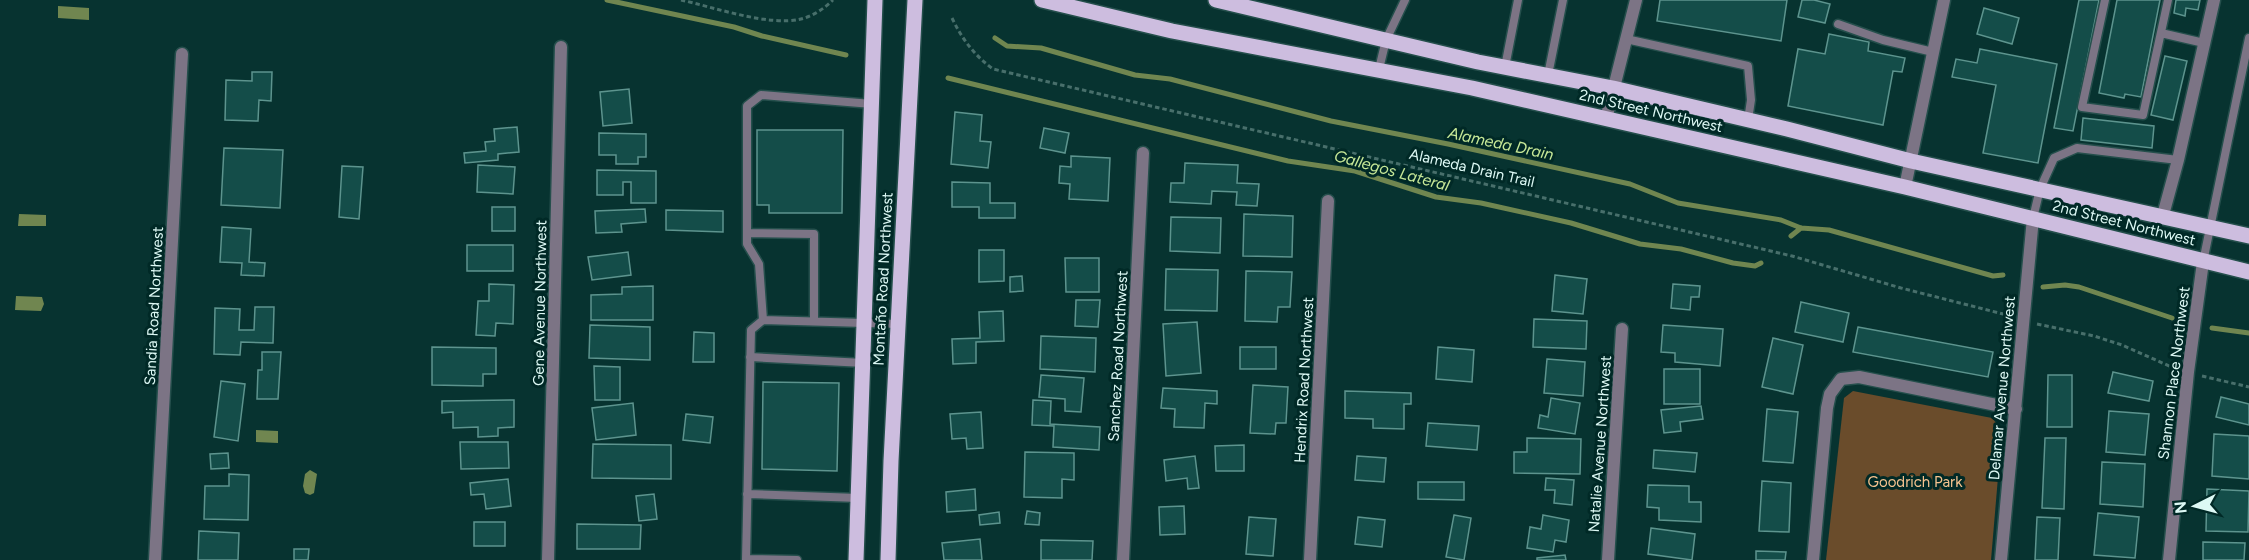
<svg xmlns="http://www.w3.org/2000/svg" width="2249" height="560" viewBox="0 0 2249 560" font-family="Figtree,sans-serif">
<style>
.green{fill:#6a4c2b}
.water{fill:#708650}
.lines{fill:none;stroke-linecap:round;stroke-linejoin:round}
.stream{stroke:#708650;stroke-width:5}
.building{fill:#144d49;stroke:#5d948e;stroke-width:1.5}
.service-casing{stroke:#254f4c;stroke-width:11}
.minor-casing{stroke:#254f4c;stroke-width:15}
.primary-casing{stroke:#254f4c;stroke-width:18}
.path{stroke:#486f6b;stroke-width:3;stroke-dasharray:4.5 3;stroke-linecap:butt}
.service{stroke:#7c7485;stroke-width:8}
.minor{stroke:#7c7485;stroke-width:12}
.primary{stroke:#cdbddf;stroke-width:15}
.labels{text-anchor:middle;stroke-width:6;stroke-linejoin:round;paint-order:stroke}
.street-label{font-size:15px;fill:#ddf9f5;stroke:#002926}
.park-label{font-size:15px;fill:#f6c38f;stroke:#002926}
.water-label{font-size:16px;font-style:italic;fill:#c7e998;stroke:#002926}
</style>
<rect width="100%" height="100%" fill="#073330"/>
<path class="green" d="M1853,391L1992,418L2002,430L1991,560H1826L1844,398Z"/>
<path class="water" d="M58,6L89,8V20L58,18Z
M19,214L46,215V226H18Z
M16,296L42,297L44,304L41,311L15,310Z
M256,430L278,431V443L256,442Z
M310,470L317,474L314,493L310,495L305,493L303,486L305,474Z"/>
<g class="lines">
<path class="stream" d="M607,0L734,27L762,36L846,55
M995,38L1007,46L1041,48L1135,75L1170,79L1331,121L1448,144L1630,184L1678,203L1781,220L1801,228L1829,230L1993,276L2003,275
M948,78L1288,161L1355,171L1436,197L1481,203L1571,223L1640,244L1681,249L1733,263L1755,266L1761,263
M1791,236L1801,228
M2043,287L2065,285L2079,287L2172,318
M2212,328L2249,333"/>
</g>
<path class="building" d="M1660,0H1787L1781,41L1657,21Z
M1802,0H1814L1830,4L1825,23L1798,17Z
M2079,0H2099L2073,131L2054,128Z
M2117,0H2160L2141,97L2125,94L2124,98L2099,93Z
M2176,0H2200L2198,10L2186,8L2185,16L2174,13Z
M1984,8L2019,18L2012,44L1977,34Z
M1829,34L1869,42L1868,51L1905,58L1902,72L1893,71L1883,125L1788,106L1798,49L1825,54Z
M1980,49L2057,64L2038,163L1983,153L1996,85L1952,77L1956,59L1977,63Z
M2165,56L2187,61L2173,120L2151,115Z
M252,72H272L271,101L259,100L258,121L225,120L226,80L252,81Z
M629,89L632,123L603,126L600,92Z
M955,112L982,115L980,141L991,142L988,168L951,164Z
M2083,118L2154,126L2152,148L2081,140Z
M517,127L519,152L498,154V160L465,163L464,153L486,151L485,142L495,141L494,129Z
M1044,128L1069,133L1065,153L1040,148Z
M757,130H843L842,213H769V205H757Z
M599,133L646,134V157H638V164H616V155H599Z
M224,148L283,150L280,208L221,205Z
M1071,156L1110,158L1108,201L1069,199L1070,184L1059,183L1060,166L1071,167Z
M1185,163L1238,165L1237,183L1259,184L1257,206L1236,205L1237,192L1212,191L1211,204L1170,202L1171,183H1184Z
M478,165L515,167L513,194L477,192Z
M342,166L363,167L359,219L339,217Z
M597,170L656,171V203H631V182H623V195H597Z
M952,182L990,183V203H1015V218H979V207H952Z
M492,207H515V231H492Z
M645,209L646,222L621,224L622,232L596,233L595,211Z
M666,210L723,211V232L666,230Z
M1244,214L1293,216L1292,257L1243,256Z
M1171,217L1221,218L1220,253L1170,251Z
M222,227L251,229L249,262L265,263L264,276L241,275L242,263L220,262Z
M467,245H513V271H467Z
M979,250H1004V281L979,282Z
M628,252L631,275L592,280L588,257Z
M1065,258H1099V292H1066Z
M1166,269L1218,270L1217,311L1165,310Z
M1246,271L1292,272L1290,307H1278L1277,322L1245,321Z
M1555,275L1587,279L1583,314L1552,311Z
M1022,276L1023,291L1010,292V277Z
M489,284L514,285L513,324L496,323L495,336L476,335L478,301H489Z
M1673,284L1700,286L1699,297H1691L1690,310L1671,308Z
M653,286V320H591V295L622,294V287Z
M1076,300H1100L1098,327L1075,326Z
M1801,302L1849,313L1843,342L1795,332Z
M255,307H274L273,343L241,342L240,355L214,354L215,308L240,309L239,330H254Z
M1003,311L1004,341L976,342V363L953,364L952,339L980,338L979,312Z
M1534,319L1587,321L1586,349L1533,347Z
M1197,322L1201,373L1166,376L1163,324Z
M590,325L650,327V360L589,358Z
M1663,325L1723,329L1720,366L1675,362V353L1661,352Z
M1858,327L1993,352L1988,377L1853,352Z
M694,332L714,333V362H693Z
M1041,336L1096,338L1095,372L1040,369Z
M1773,338L1803,345L1793,394L1762,387Z
M432,347L496,348V374H483V386L432,385Z
M1240,347H1276V369H1240Z
M1438,347L1474,350L1472,382L1436,379Z
M262,352H281L278,399H257L258,370H262Z
M1547,359L1585,362L1583,396L1544,393Z
M594,366L620,367V400H595Z
M1664,369H1700V404H1664Z
M2113,372L2153,381L2149,401L2108,393Z
M1041,375L1084,378L1081,412L1065,411V399L1039,397Z
M2048,375H2072V427H2047Z
M221,381L245,384L238,441L214,437Z
M763,382L839,383L837,471L762,469Z
M1253,385L1288,387L1286,423H1276L1275,434L1250,433Z
M1163,388L1217,391V404L1205,403L1204,428L1174,427L1175,409L1161,408Z
M1345,391L1411,393V404H1404V429L1373,428V419L1345,418Z
M2221,397L2249,404V425L2216,417Z
M1551,398L1580,403L1575,434L1538,428L1540,415L1548,417Z
M514,400V427L498,428V436L478,437V427L453,428V412L442,413V401Z
M1033,400L1051,401L1050,424L1100,427L1099,450L1053,447L1054,426L1032,425Z
M633,403L636,435L596,440L592,408Z
M1701,406L1703,419L1680,422L1681,431L1664,433L1661,410Z
M1767,409L1798,412L1793,463L1763,461Z
M2109,411L2149,414L2145,455L2106,452Z
M981,412L983,448L967,449L966,438L952,439L950,414Z
M686,414L713,417L710,443L683,440Z
M1428,423L1479,426L1477,450L1426,446Z
M2214,434L2249,436V479L2212,476Z
M1527,438L1581,439L1580,474L1514,473V452H1527Z
M2045,438H2066L2064,509L2042,508Z
M460,442H508L509,468L461,469Z
M593,444L671,445V479L592,478Z
M1244,445V471H1216L1215,446Z
M1654,450L1697,453L1695,472L1653,468Z
M1025,452L1074,453V480L1062,479V498L1024,497Z
M228,453L229,468L211,469L210,454Z
M1195,456L1199,488L1188,489L1187,478L1166,481L1164,460Z
M1357,456L1386,458L1384,482L1355,480Z
M2102,462L2145,464L2143,507L2100,504Z
M229,474L249,475L248,520L204,519L205,486H229Z
M1546,478L1574,480L1572,505L1554,503L1555,490H1545Z
M508,479L511,506L486,509L484,494L471,495L470,483Z
M1762,481L1791,483L1789,532L1759,531Z
M1418,482H1464V500L1418,499Z
M1648,485L1689,486V502H1701V522L1659,520V508L1647,507Z
M975,489L976,510L947,512L946,492Z
M2207,489L2249,491L2248,532L2206,531Z
M654,494L657,519L639,521L636,496Z
M1184,506L1185,534L1160,535L1159,507Z
M1027,511L1040,513L1039,525L1025,524Z
M999,512L1000,523L980,525L979,515Z
M2098,513L2139,517L2135,558L2094,555Z
M1454,515L1471,518L1464,560L1446,557Z
M1543,515L1569,520L1566,542L1555,540L1553,552L1527,548L1530,527L1541,529Z
M1249,517L1276,519L1273,556L1246,554Z
M1358,517L1385,520L1382,547L1355,544Z
M2037,517L2060,518L2058,560H2035Z
M474,522H505V546H474Z
M577,524L641,525L640,549H577Z
M1651,528L1695,534L1692,560L1648,554Z
M199,531L239,533L238,560H198Z
M980,539L982,560H944L942,543Z
M1041,540L1093,541L1092,560H1041Z
M2203,542L2245,543L2244,560H2203Z
M294,549H309L308,560H294Z
M1756,551L1786,552L1785,560H1756Z
M1565,555L1566,560H1537V558Z"/>
<g class="lines">
<defs>
<path id="service" d="M2105,0L2082,107L2143,115L2168,0
M1838,24L1883,40L1933,52
M2161,33L2204,43
M1626,39L1748,66L1751,100L1748,120
M1505,67L1518,0
M1379,69L1386,40L1405,0
M1548,75L1563,0
M2033,218L2040,189L2054,158L2077,148L2178,160
M747,233L814,234V321
M2203,262L2249,38
M763,320L759,264L747,244V106L761,95L872,104
M750,357L864,363
M747,494L858,498
M746,559L797,560
M746,560L751,330L763,320L898,324"/>
<path id="minor" d="M1606,119L1636,0
M1905,187L1944,0
M2163,215L2178,160L2214,0
M155,560L182,54
M548,560L561,47
M1123,560L1143,153
M1310,560L1328,201
M1608,560L1622,329
M1813,560L1827,408L1830,394L1841,379L1859,377L2016,409
M2001,560L2033,218
M2169,560L2188,372L2203,262"/>
<path id="primary" d="M1042,0L1172,31L1472,88L1905,187L2249,272
M1216,0L1478,62L1613,88L1787,129L1911,161L2249,236
M856,560L875,0
M888,560L891,461L915,0"/>
</defs>
<use href="#service" class="service-casing"/>
<use href="#minor" class="minor-casing"/>
<use href="#primary" class="primary-casing"/>
<path class="path" d="M681,0C713,7 770,27 801,19C813,16 825,8 833,0
M952,18C962,39 974,55 993,69L1792,256L1901,288L2011,316
M2037,324L2094,336L2122,345L2176,369
M2202,376L2249,387"/>
<use href="#service" class="service"/>
<use href="#minor" class="minor"/>
<use href="#primary" class="primary"/>
</g>
<g class="labels">
<g class="street-label">
<text transform="translate(1651 111) rotate(13)" y="5">2nd Street Northwest</text>
<text transform="translate(1472 168) rotate(13)" y="5">Alameda Drain Trail</text>
<text transform="translate(2124 223) rotate(14)" y="5">2nd Street Northwest</text>
<text transform="translate(883 279) rotate(-87)" y="5">Montaño Road Northwest</text>
<text transform="translate(540 303) rotate(-89)" y="5">Gene Avenue Northwest</text>
<text transform="translate(154 306) rotate(-87)" y="5">Sandia Road Northwest</text>
<text transform="translate(1118 356) rotate(-87)" y="5">Sanchez Road Northwest</text>
<text transform="translate(2174 373) rotate(-83)" y="5">Shannon Place Northwest</text>
<text transform="translate(1304 380) rotate(-87)" y="5">Hendrix Road Northwest</text>
<text transform="translate(2002 388) rotate(-85)" y="5">Delamar Avenue Northwest</text>
<text transform="translate(1600 444) rotate(-86)" y="5">Natalie Avenue Northwest</text>
</g>
<g class="park-label">
<text x="1915" y="487">Goodrich Park</text>
</g>
<g class="water-label">
<text transform="translate(1501 143) rotate(12)" y="6">Alameda Drain</text>
<text transform="translate(1392 170) rotate(15)" y="6">Gallegos Lateral</text>
</g>
</g>
<g transform="translate(2195 506) rotate(264)" stroke="#002926" stroke-width="4.5" paint-order="stroke">
<path d="M0-4.5L10 22L0 15L-10 22Z" fill="#ddf9f5"/>
<text y="-9" font-size="16" font-weight="bold" text-anchor="middle" fill="#ddf9f5">N</text>
</g>
</svg>
